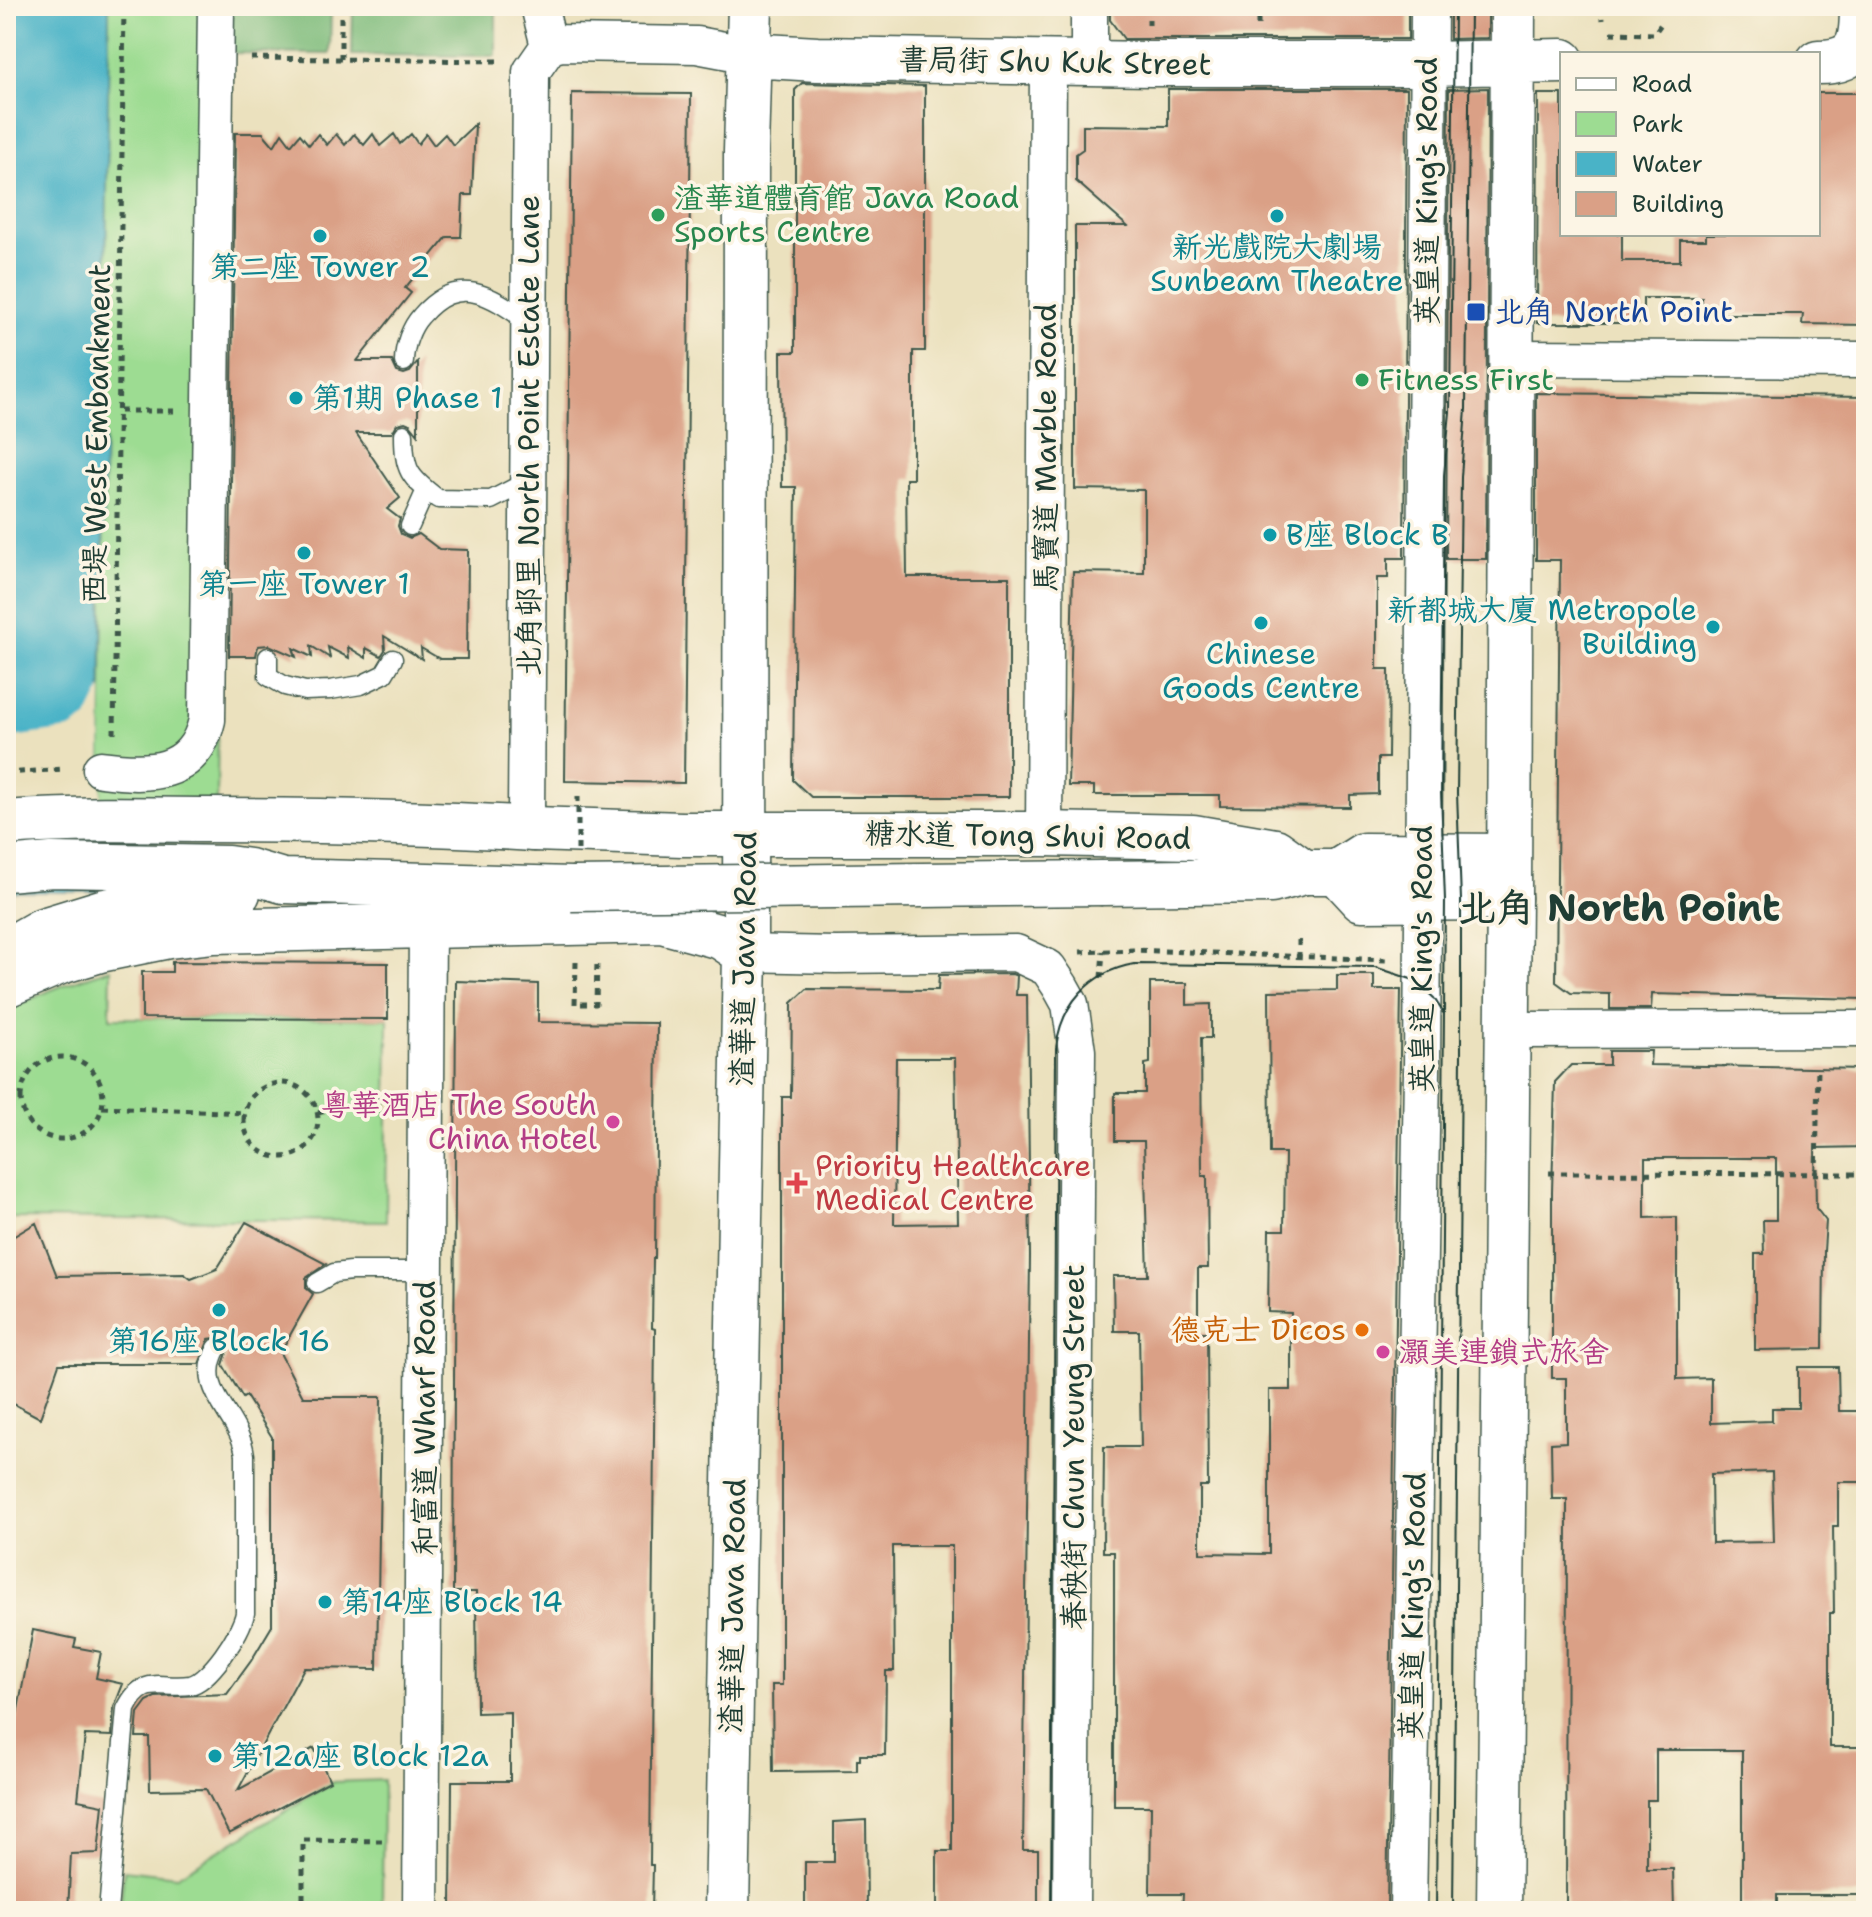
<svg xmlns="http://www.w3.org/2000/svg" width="1872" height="1917" viewBox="0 0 1872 1917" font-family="'Shantell Sans','LXGW WenKai TC',sans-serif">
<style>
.green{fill:#9ddc92;stroke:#5e8c63;stroke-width:2}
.forest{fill:#7ebc7c;stroke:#4e7c58;stroke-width:2}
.water{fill:#49b3c7;stroke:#34787e;stroke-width:2}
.pier{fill:#ebe1be}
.building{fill:#daa086;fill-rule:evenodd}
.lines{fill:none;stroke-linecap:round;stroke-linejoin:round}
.lane-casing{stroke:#3e5649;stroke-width:21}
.street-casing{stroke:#3e5649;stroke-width:39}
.secondary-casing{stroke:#3e5649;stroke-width:47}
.highway-casing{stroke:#3e5649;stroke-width:47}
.path{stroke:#3e5649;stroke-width:5;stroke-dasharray:6 6;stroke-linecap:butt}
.lane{stroke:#fff;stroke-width:18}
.street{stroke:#fff;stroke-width:36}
.secondary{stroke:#fff;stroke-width:44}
.highway{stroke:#fff;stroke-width:44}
.tram{stroke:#1f3d34;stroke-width:2}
.highway-bridge-casing{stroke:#3e5649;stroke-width:47;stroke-linecap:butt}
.path-bridge{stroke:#3e5649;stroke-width:5;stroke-dasharray:6 6;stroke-linecap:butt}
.highway-bridge{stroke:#fff;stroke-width:44}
.leisure-dot{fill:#2e9e5b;stroke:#fcf5e5;stroke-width:3}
.culture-dot{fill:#0f9aa8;stroke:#fcf5e5;stroke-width:3}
.transit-dot{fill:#1a4fb4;stroke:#fcf5e5;stroke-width:3}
.hotel-dot{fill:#d1479c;stroke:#fcf5e5;stroke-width:3}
.health-dot{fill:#e0444e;stroke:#fcf5e5;stroke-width:3}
.food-dot{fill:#e8710a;stroke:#fcf5e5;stroke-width:3}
.labels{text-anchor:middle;stroke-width:7;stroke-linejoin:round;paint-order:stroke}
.street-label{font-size:30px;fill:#1f3d34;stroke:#fcf5e5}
.leisure-label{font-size:30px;fill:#27864d;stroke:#fcf5e5;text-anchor:start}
.culture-label{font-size:30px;fill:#0d838f;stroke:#fcf5e5}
.transit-label{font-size:30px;fill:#164399;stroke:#fcf5e5;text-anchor:start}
.hotel-label{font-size:30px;fill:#b23c85;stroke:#fcf5e5;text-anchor:end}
.health-label{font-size:30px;fill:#be3a42;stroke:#fcf5e5;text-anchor:start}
.food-label{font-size:30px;fill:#c56008;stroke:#fcf5e5;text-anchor:end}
.district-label{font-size:38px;font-weight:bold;fill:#1f3d34;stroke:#fcf5e5}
</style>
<rect width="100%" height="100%" fill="#fcf5e5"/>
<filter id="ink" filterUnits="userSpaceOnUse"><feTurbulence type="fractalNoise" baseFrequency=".0125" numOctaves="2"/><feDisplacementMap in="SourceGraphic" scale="16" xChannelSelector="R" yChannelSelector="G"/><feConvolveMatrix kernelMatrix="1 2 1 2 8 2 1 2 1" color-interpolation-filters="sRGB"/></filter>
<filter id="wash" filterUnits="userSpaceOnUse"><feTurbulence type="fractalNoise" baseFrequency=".006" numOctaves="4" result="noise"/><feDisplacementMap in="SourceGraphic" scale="32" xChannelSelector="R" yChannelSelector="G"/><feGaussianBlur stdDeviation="1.8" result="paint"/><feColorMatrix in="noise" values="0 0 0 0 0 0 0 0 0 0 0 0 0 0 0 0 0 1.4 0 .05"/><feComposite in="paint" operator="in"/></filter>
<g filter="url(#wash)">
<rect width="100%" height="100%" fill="#ebe1be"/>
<path class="green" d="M109,6H225L217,802L101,799Z
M111,969L110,1018L388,1019L386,1221L6,1218V1012C39,993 75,980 111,969Z
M383,1780L382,1911H120L124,1870L177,1876L333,1782Z"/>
<path class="forest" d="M225,6H331L330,54L224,53Z
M353,6H496V56L352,55Z"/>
<path class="water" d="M6,6H109L99,892H6Z"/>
<path class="pier" d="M102,688L101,798L6,839V738L70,729L87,718Z"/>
<g id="blocks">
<path class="building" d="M1110,6H1408V39H1124L1110,20Z
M1450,6H1488V38L1450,39Z
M802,83L925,86V351H913V479H906L907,577H1009V797H811L793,780L796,487H782L781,352H795V90Z
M1488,88L1486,559H1446L1449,89Z
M1168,89H1407L1404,558H1388V578H1377V669H1389L1388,758H1378V794L1350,795V807L1220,806V795H1094V786H1068L1073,572L1144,573V490L1075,489V226H1127L1076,181V154L1083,149V125L1168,126Z
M572,93L691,94L684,783L565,781Z
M1818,93H1866V325L1802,324L1803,314H1702V298H1643V323H1537L1538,94H1562V234H1622V261H1680V240H1706V234H1818Z
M475,124L472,195H463L461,237H447L405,288L411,293L357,361H392L397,372L404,374L410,372L418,362V434L410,424L405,422L397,424L392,433H356L400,498L387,509L400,519L398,526L401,534L410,538L419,534L439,549L468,550L467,659H440L421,648L422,659L384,636L385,650L381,656L366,648V658L348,647L349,658L328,647L330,658L311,646L312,657L293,648L296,657L269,645L258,646L256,656H229L235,133H263L274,146L282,133L291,145L300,134L309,145L318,134L327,145L336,134L345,145L354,134L364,145L373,134L380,146L394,134L400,144L411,134L418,144L426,134L434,145L445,134L453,145Z
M1536,393L1866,397V999L1652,994L1651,1009H1610V994L1571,993L1556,982L1560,560H1536Z
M172,962L388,963V1019L142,1018V972H172Z
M1012,974L1017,976L1016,995H1027L1030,1256L1023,1850H1038V1911H937V1851H952V1546H893L894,1671H886L885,1755H860V1760H857V1771L773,1772L772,1685H782V1097H791L792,1003L807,989L938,990L939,975ZM896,1058H955L958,1223L894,1224Z
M1337,975H1374V990H1401L1387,1911H1182L1183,1894H1150L1151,1806H1114V1552H1103L1104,1447H1141L1139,1331H1114L1113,1276H1148L1144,1141H1115V1093H1145V1064L1150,1063V983H1187V1005L1211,1004V1038H1201L1202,1176H1207L1208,1268H1198V1332H1207L1208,1486H1200V1553L1269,1554V1390H1291V1313L1268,1312L1269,1230H1284L1285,1153H1270L1269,991L1337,990Z
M456,981L538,984V1022L657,1023L655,1258H653L652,1328L655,1329L650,1865H653L652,1911L451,1910L452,1781H510V1712L477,1713L476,1592H453Z
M1609,1051H1651L1650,1065L1866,1069V1147L1815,1148L1816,1208L1826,1221L1824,1251L1823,1349L1755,1350V1254H1764L1763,1220H1776V1158H1645V1218L1677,1217V1379L1711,1378V1423L1772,1421V1408H1798V1367H1838L1839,1411H1866V1482H1838V1526H1833L1834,1613H1830V1747H1866V1895H1777V1907L1742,1906V1750H1656V1800H1647V1869H1673L1674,1911H1566L1567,1499H1552L1551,1443L1566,1442V1378H1552V1192L1555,1082L1571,1065H1609ZM1772,1472L1774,1542L1712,1543L1711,1474Z
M246,1222L326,1264L306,1278V1288L313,1294L280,1353L303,1397H381L377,1669L304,1668L238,1790L314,1748L330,1781L229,1834L206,1789L150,1790L149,1737H136L138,1713L147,1701L155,1697L227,1694L251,1661L272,1626V1437L246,1396L243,1398L223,1365L229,1347L221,1337L209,1339L199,1364H59L40,1418L6,1400V1241L36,1223L57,1276L184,1274L191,1279L217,1269Z
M33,1630L76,1639L74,1647L101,1652L96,1678L123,1684L114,1707L112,1736L85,1735L78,1800L103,1805L98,1853L71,1854L68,1911H6V1773Z
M866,1820L867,1911H805V1862H834V1822Z"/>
</g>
</g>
<g filter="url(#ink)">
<use href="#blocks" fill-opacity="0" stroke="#3e5649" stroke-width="2"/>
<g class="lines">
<defs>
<path id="lane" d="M404,362C404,346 411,327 421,316C459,272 491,296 530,323
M404,434C404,471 409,477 438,499L491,500L530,480
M410,526L426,490
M268,657V676L285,686L305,691L330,690L361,685L384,674L393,659
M317,1283L334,1273L351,1271H426
M108,1911L126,1709C143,1674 160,1689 190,1685C209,1682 242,1632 245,1613V1455C240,1414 193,1391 217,1348"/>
<path id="street" d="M539,6L549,46
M549,46L562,43L697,45L750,55
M1089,63V6
M1511,358L1866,360
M101,769C148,775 194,777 207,720L216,6
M534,829L526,817L531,72L549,46
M1044,834L1048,62
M745,953L836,955L1016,953L1048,968L1060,986L1070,1004L1077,1051L1071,1911
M1507,1030L1866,1029
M421,1911L427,926
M1408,1911L1422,1071L1429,6"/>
<path id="secondary" d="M750,55L817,59L1151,64H1429L1562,61
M1818,62C1860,62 1862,42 1862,6
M534,829L682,834H1044L1193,837L1275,851L1304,872H1337L1364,855L1509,856
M427,926L662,921L721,937L745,953
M727,1911L745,953L746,151L750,6
M1499,1911L1509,898L1513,6"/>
<path id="highway" d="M6,823C71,818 136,819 200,820C312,820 423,822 534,829
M6,869L52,865L228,868L249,871L283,881L571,889
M1337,872L1362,899L1509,898
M1102,883L1271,881L1304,872
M6,951L43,930L105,911L173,898L238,893
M6,985L60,962L100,950L169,936L214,931L427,926"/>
</defs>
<use href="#lane" class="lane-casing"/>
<use href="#street" class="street-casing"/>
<use href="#secondary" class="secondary-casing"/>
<use href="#highway" class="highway-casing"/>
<path class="path" d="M1602,6L1603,20
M1149,25V6
M1258,25V6
M1611,33L1654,34L1663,21
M251,58L497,61
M341,59V6
M120,411H175
M114,734L124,6
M6,773L65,769
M1080,952L1136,950L1386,960
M1299,958V936
M576,962L575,1004H596L597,961
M1101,978L1103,951
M21 1098a41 41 0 1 1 82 0a41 41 0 1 1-82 0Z
M244 1120a37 37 0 1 1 74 0a37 37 0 1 1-74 0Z
M102,1107L244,1113
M318,1113L389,1097
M1549,1173L1866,1174
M1816,1174L1818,1067
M303,1911V1840L384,1841"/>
<use href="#lane" class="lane"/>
<use href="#street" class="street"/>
<use href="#secondary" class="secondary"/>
<use href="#highway" class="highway"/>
<path class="tram" d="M1051,1911L1056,1048C1061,1004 1090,972 1134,964L1375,967L1414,980L1434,998L1444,1014
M1436,1911L1445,900L1441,793L1444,475L1450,412L1454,6
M1453,1911L1461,1055V900L1457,793L1461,477L1466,409L1470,6"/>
<defs>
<path id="highway-bridge" d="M571,889L1102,883"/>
</defs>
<use href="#highway-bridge" class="highway-bridge-casing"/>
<path class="path-bridge" d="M578,850V791"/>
<use href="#highway-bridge" class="highway-bridge"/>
</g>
</g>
<g class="leisure-dot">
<circle cx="658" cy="215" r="8"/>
<circle cx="1362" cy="380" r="8"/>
</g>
<g class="culture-dot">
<circle cx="1277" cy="216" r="8"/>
<circle cx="320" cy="236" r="8"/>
<circle cx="296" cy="398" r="8"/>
<circle cx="1270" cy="535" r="8"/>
<circle cx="304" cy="553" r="8"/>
<circle cx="1261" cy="623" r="8"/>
<circle cx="1713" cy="627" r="8"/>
<circle cx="219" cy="1310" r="8"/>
<circle cx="325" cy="1602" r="8"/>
<circle cx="215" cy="1756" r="8"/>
</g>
<rect class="transit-dot" x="1466" y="302" width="20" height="20" rx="4"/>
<g class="hotel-dot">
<circle cx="613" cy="1122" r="8"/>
<circle cx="1383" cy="1352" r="8"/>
</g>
<path class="health-dot" d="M793 1171h8v8h8v8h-8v8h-8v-8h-8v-8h8z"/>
<circle class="food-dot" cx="1362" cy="1330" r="8"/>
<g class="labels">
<g class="street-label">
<text transform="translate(1055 62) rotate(1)" y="10">書局街 Shu Kuk Street</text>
<text transform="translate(1427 191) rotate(-90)" y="10">英皇道 King's Road</text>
<text transform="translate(97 434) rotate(-89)" y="10">西堤 West Embankment</text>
<text transform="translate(529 436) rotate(-90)" y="10">北角邨里 North Point Estate Lane</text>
<text transform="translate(1046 448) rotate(-90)" y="10">馬寶道 Marble Road</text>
<text transform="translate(1028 836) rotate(1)" y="10">糖水道 Tong Shui Road</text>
<text transform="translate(744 959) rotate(-89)" y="10">渣華道 Java Road</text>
<text transform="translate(1422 959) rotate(-90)" y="10">英皇道 King's Road</text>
<text transform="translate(425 1418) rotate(-90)" y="10">和富道 Wharf Road</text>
<text transform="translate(1074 1447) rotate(-90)" y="10">春秧街 Chun Yeung Street</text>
<text transform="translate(733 1606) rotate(-89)" y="10">渣華道 Java Road</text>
<text transform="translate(1413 1606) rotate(-89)" y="10">英皇道 King's Road</text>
</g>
<g class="leisure-label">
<text x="674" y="208">渣華道體育館 Java Road<tspan x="674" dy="34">Sports Centre</tspan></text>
<text x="1378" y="390">Fitness First</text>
</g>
<g class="culture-label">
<text x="1277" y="257">新光戲院大劇場<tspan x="1277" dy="34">Sunbeam Theatre</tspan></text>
<text x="320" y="277">第二座 Tower 2</text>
<text x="312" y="408" text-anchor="start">第1期 Phase 1</text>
<text x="1286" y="545" text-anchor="start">B座 Block B</text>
<text x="304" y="594">第一座 Tower 1</text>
<text x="1697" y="620" text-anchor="end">新都城大廈 Metropole<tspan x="1697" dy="34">Building</tspan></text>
<text x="1261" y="664">Chinese<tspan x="1261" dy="34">Goods Centre</tspan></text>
<text x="219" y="1351">第16座 Block 16</text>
<text x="341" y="1612" text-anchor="start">第14座 Block 14</text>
<text x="231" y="1766" text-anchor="start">第12a座 Block 12a</text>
</g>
<g class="transit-label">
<text x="1494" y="322">北角 North Point</text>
</g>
<g class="hotel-label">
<text x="597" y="1115">粵華酒店 The South<tspan x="597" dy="34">China Hotel</tspan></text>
<text x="1399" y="1362" text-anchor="start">灝美連鎖式旅舍</text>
</g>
<g class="health-label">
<text x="815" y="1176">Priority Healthcare<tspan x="815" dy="34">Medical Centre</tspan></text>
</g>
<g class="food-label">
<text x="1346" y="1340">德克士 Dicos</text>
</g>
<g class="district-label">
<text x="1619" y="921">北角 North Point</text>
</g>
</g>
<rect width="1872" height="1917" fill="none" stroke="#fcf5e5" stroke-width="32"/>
<rect x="1560" y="52" width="260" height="184" fill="#fcf5e5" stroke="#a4ab9e" stroke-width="2"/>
<rect x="1576" y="78" width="40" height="12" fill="#ffffff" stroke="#a4ab9e" stroke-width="2"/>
<text x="1632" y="92" font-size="24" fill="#1f3d34">Road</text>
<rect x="1576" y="112" width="40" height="24" fill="#9ddc92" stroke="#a4ab9e" stroke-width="2"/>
<text x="1632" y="132" font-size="24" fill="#1f3d34">Park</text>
<rect x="1576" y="152" width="40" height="24" fill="#49b3c7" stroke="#a4ab9e" stroke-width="2"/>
<text x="1632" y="172" font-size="24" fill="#1f3d34">Water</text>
<rect x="1576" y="192" width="40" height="24" fill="#daa086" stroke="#a4ab9e" stroke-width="2"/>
<text x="1632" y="212" font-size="24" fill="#1f3d34">Building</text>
</svg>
